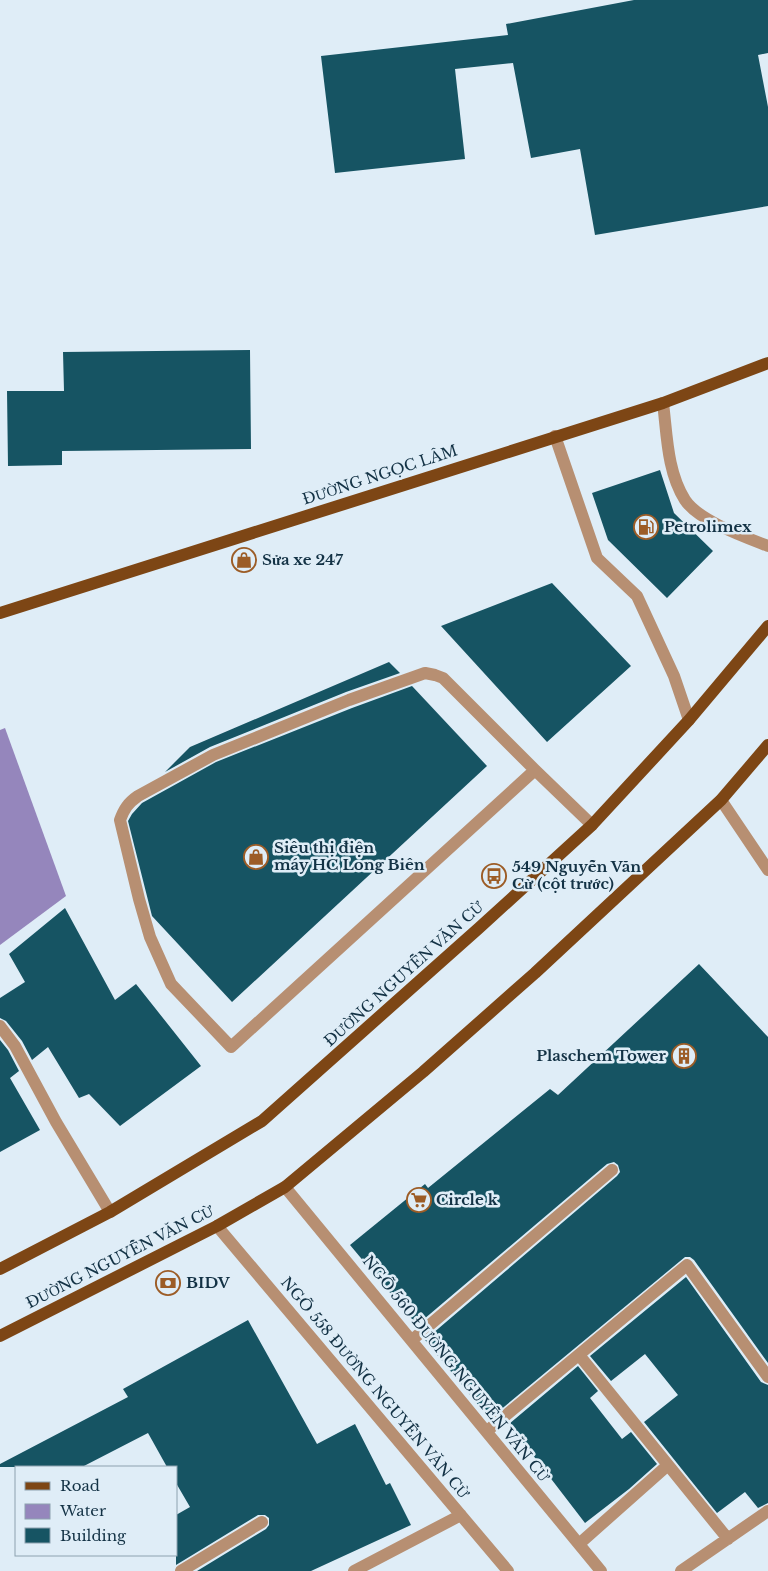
<svg xmlns="http://www.w3.org/2000/svg" width="768" height="1571" viewBox="0 0 768 1571" font-family="'Libre Baskerville',serif">
<style>
.water{fill:#9586bc}
.building{fill:#165463}
.lines{fill:none;stroke-linecap:round;stroke-linejoin:round}
.minor{stroke:#b78f72;stroke-width:12}
.major{stroke:#7d4615;stroke-width:12}
.labels{text-anchor:middle;stroke-width:5;stroke-linejoin:round;paint-order:stroke}
.street-label{font-size:15px;fill:#133245;stroke:#dfedf7}
.poi-label{font-size:15px;font-weight:bold;fill:#133245;stroke:#dfedf7;text-anchor:start}
</style>
<rect width="100%" height="100%" fill="#dfedf7"/>
<path class="water" d="M5,728L66,896L0,945V730Z"/>
<path class="building" d="M634,0H768V53L758,55L768,107V206L595,235L580,149L531,158L513,63L455,69L465,159L335,173L321,56L508,35L506,24Z
M250,350L251,449L62,451V465L8,466L7,391H64L63,352Z
M660,470L674,513L713,551L667,598L608,540L592,493Z
M552,583L631,666L547,742L441,626Z
M389,662L400,673L346,692L210,747L165,772L190,747Z
M412,686L487,766L232,1002L152,916L128,821L132,814L142,803L216,762L352,708Z
M65,908L115,1000L136,984L201,1066L120,1126L89,1094L79,1098L48,1047L32,1060L22,1041L6,1021L0,1018V998L25,982L9,954Z
M699,964L768,1037V1363L694,1260L690,1257H685L499,1411L495,1406L485,1413L425,1340L617,1176L620,1172L618,1165L614,1162L607,1164L417,1325L350,1245L425,1184L428,1188L550,1089L558,1095Z
M0,1040L8,1050L19,1071L10,1078L40,1130L0,1152Z
M686,1277L761,1382L768,1385V1503L758,1508L745,1492L717,1513L644,1422L678,1395L645,1354L611,1381L590,1356Z
M248,1320L317,1444L355,1424L386,1485L390,1483L411,1525L311,1571H197L266,1529L269,1525V1518L265,1515H258L176,1565V1515L190,1507L176,1483V1467H167L148,1433L82,1467H0V1464L128,1397L123,1389Z
M578,1366L598,1391L590,1398L622,1439L631,1432L657,1464L629,1489L585,1523L509,1424Z"/>
<g class="lines">
<path class="minor" d="M663,403C667,434 667,472 685,500C699,521 745,537 768,546
M555,436L597,558L637,596L674,676L689,720
M535,770L231,1047L171,984L150,937L139,899L120,820C124,809 128,803 138,796L213,755L349,700L425,673L435,675L443,678L535,770L592,825
M721,800L768,870
M0,1026L15,1046L56,1122L110,1212
M285,1187L601,1571
M217,1226L508,1571
M412,1340L612,1170
M579,1355L728,1539
M487,1431L687,1265L768,1377
M579,1544L668,1465
M181,1571L262,1522
M354,1571L461,1515
M681,1571L768,1511"/>
<path class="major" d="M0,613L663,403L768,363
M0,1269L110,1212L262,1121L479,928L592,825L689,720L768,626
M0,1336L217,1226L285,1187L423,1072L535,973L721,800L768,745"/>
</g>
<defs>
<symbol id="fuel-ring" viewBox="-11 -11 22 22"><circle r="9.5" fill="#dfedf7" stroke="#9c5c26" stroke-width="1.5"/><path d="M-5.5-6h7V0h2V4h1.3V-2.5L3-4.5l.8-.8L6-3V5H2.5V1h-1V6h-7ZM-4.2-4.7v3.2H.2V-4.7Z" fill="#9c5c26"/></symbol>
<symbol id="shop-ring" viewBox="-11 -11 22 22"><circle r="9.5" fill="#dfedf7" stroke="#9c5c26" stroke-width="1.5"/><path d="M-5-2.5h2.3a2.7 3.5 0 0 1 5.4 0H5L5.5 6h-11ZM-1.5-2.5h3a1.5 2.3 0 0 0-3 0Z" fill="#9c5c26"/></symbol>
<symbol id="bus-ring" viewBox="-11 -11 22 22"><circle r="9.5" fill="#dfedf7" stroke="#9c5c26" stroke-width="1.5"/><path d="M-5-6H5V4H4V6H2V4H-2V6H-4V4H-5ZM-3.5-4V0h7V-4ZM-3.5 1.2v1.5H-2V1.2ZM2 1.2v1.5H3.5V1.2Z" fill="#9c5c26"/></symbol>
<symbol id="building-ring" viewBox="-11 -11 22 22"><circle r="9.5" fill="#dfedf7" stroke="#9c5c26" stroke-width="1.5"/><path d="M-4-6H4V6H1V3H-1V6H-4ZM-2.5-4.3h1.7v1.8h-1.7ZM.8-4.3h1.7v1.8H.8ZM-2.5-1h1.7V.8h-1.7ZM.8-1h1.7V.8H.8Z" fill="#9c5c26"/></symbol>
<symbol id="supermarket-ring" viewBox="-11 -11 22 22"><circle r="9.5" fill="#dfedf7" stroke="#9c5c26" stroke-width="1.5"/><path d="M-6-5.5h2.5l.6 2H6L4.5 2H-2.5L-4.4-4H-6ZM-1.5 3.2a1.3 1.3 0 1 0 .1 0ZM3 3.2a1.3 1.3 0 1 0 .1 0Z" fill="#9c5c26"/></symbol>
<symbol id="bank-ring" viewBox="-11 -11 22 22"><circle r="9.5" fill="#dfedf7" stroke="#9c5c26" stroke-width="1.5"/><path d="M-6-4H6V4H-6ZM0-2.3a2.3 2.3 0 1 0 0 4.6a2.3 2.3 0 1 0 0-4.6Z" fill="#9c5c26"/></symbol>
</defs>
<g fill-rule="evenodd">
<use href="#fuel-ring" x="632" y="513" width="28" height="28"/>
<use href="#shop-ring" x="230" y="546" width="28" height="28"/>
<use href="#shop-ring" x="242" y="843" width="28" height="28"/>
<use href="#bus-ring" x="480" y="862" width="28" height="28"/>
<use href="#building-ring" x="670" y="1042" width="28" height="28"/>
<use href="#supermarket-ring" x="405" y="1186" width="28" height="28"/>
<use href="#bank-ring" x="154" y="1269" width="28" height="28"/>
</g>
<g class="labels">
<g class="street-label">
<text transform="translate(380 475) rotate(-18)" y="5">ĐƯỜNG NGỌC LÂM</text>
<text transform="translate(404 974) rotate(-42)" y="5">ĐƯỜNG NGUYỄN VĂN CỪ</text>
<text transform="translate(120 1257) rotate(-27)" y="5">ĐƯỜNG NGUYỄN VĂN CỪ</text>
<text transform="translate(456 1369) rotate(51)" y="5">NGÕ 560 ĐƯỜNG NGUYỄN VĂN CỪ</text>
<text transform="translate(375 1388) rotate(50)" y="5">NGÕ 558 ĐƯỜNG NGUYỄN VĂN CỪ</text>
</g>
<g class="poi-label">
<text x="664" y="532">Petrolimex</text>
<text x="262" y="565">Sửa xe 247</text>
<text x="274" y="853">Siêu thị điện<tspan x="274" dy="17">máy HC Long Biên</tspan></text>
<text x="512" y="872">549 Nguyễn Văn<tspan x="512" dy="17">Cừ (cột trước)</tspan></text>
<text x="666" y="1061" text-anchor="end">Plaschem Tower</text>
<text x="436" y="1205">Circle k</text>
<text x="186" y="1288">BIDV</text>
</g>
</g>
<rect x="15" y="1466" width="162" height="90" fill="#dfedf7" stroke="#8da2b0"/>
<rect x="25" y="1482" width="25" height="8" fill="#7d4615" stroke="#8da2b0"/>
<text x="60" y="1491" font-size="15" fill="#133245">Road</text>
<rect x="25" y="1504" width="25" height="15" fill="#9586bc" stroke="#8da2b0"/>
<text x="60" y="1516" font-size="15" fill="#133245">Water</text>
<rect x="25" y="1528" width="25" height="15" fill="#165463" stroke="#8da2b0"/>
<text x="60" y="1541" font-size="15" fill="#133245">Building</text>
</svg>
